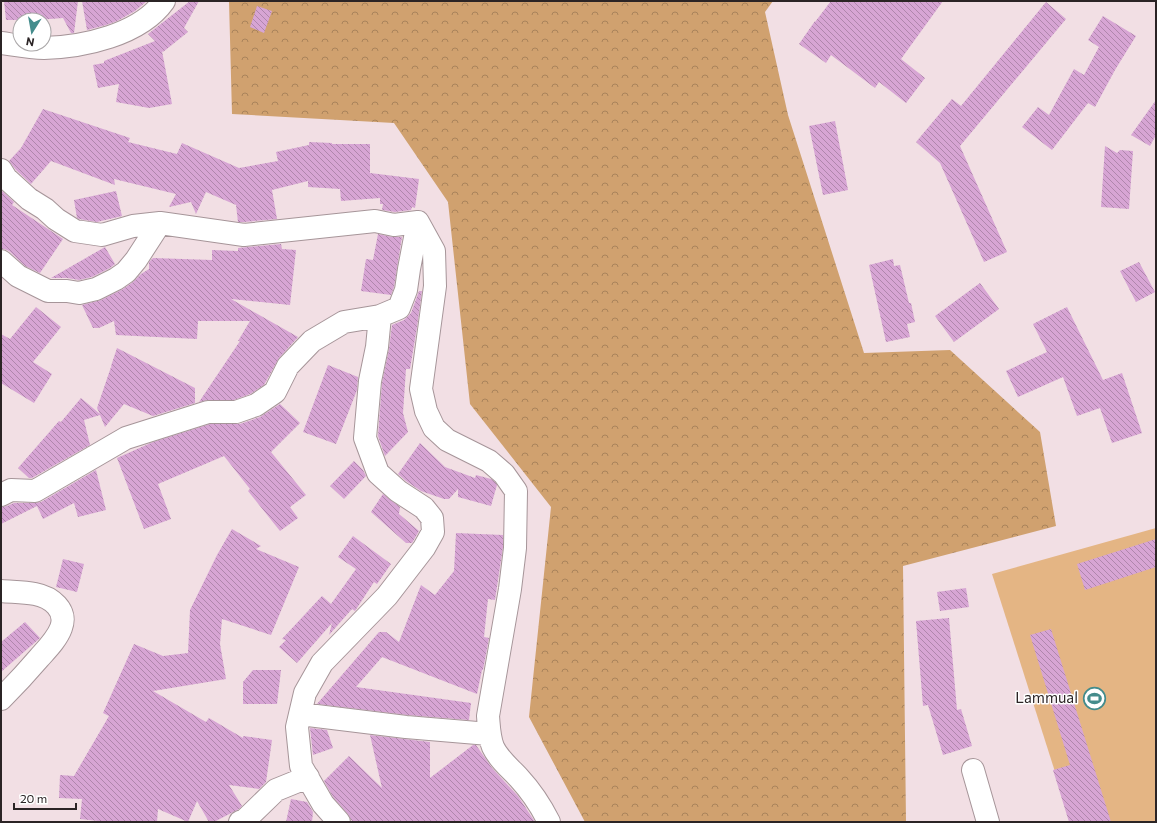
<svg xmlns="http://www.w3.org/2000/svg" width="1157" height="823" viewBox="0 0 1157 823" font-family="Commissioner,sans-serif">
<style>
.forest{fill:url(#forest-crowns)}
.park{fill:#e4b584}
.building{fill:url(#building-back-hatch)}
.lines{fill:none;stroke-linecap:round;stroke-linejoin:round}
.minor-casing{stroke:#a69599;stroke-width:24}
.minor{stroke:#fff;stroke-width:22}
.labels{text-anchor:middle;stroke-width:3;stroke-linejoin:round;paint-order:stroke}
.poi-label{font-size:15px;fill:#2b2425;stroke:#fff;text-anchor:end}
</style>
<defs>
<pattern id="forest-crowns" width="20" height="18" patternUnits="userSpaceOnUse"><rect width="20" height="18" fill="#d0a16f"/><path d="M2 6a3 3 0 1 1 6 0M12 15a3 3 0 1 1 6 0" fill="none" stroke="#a9835b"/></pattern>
<pattern id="building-back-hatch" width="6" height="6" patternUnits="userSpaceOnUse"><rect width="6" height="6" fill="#d7a5d4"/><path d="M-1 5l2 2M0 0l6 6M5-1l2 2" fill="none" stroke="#af86ac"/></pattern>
</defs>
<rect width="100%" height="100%" fill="#f2dfe4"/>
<path class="forest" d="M229,1H773L765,12L788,115L864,353L950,350L1040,432L1056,526L903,566L906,822H585L529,717L551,507L470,404L448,202L394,123L232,114Z"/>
<path class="park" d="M1156,528V822H1071L992,574Z"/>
<path class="building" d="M4,1H78L74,33H71L63,18L37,20H6Z
M82,1H147L135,11L117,21L106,25L87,30Z
M190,1H199L184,28L188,32L163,52L162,51L172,104L149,108L116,102L119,84L98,88L93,65L104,63V61L155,41L148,34Z
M831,1H943L901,59L925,78L906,103L879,82L875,88L831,55L826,63L799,44L815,21V22Z
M1046,2L1066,19L960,146L1007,252L984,262L940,163L916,142L952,99L961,106Z
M257,6L272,11L264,33L250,27Z
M1103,16L1136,36L1115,70L1095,107L1088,103L1052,150L1022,127L1038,107L1049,115L1074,69L1084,75L1099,47L1088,40Z
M1156,100V135L1150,146L1131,135Z
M43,109L130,138L128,142L177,154L182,143L239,168L278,161L276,152L309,145V142L332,143V144H370V173L419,179L415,208L412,207L411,210L395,212L382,210L383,204H380V198L341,201L340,189L308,187V181L272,190L277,219L244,222H238L236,205L206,192L196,214L191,202L169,207L176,194L114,179L115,185L51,161L31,184L16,170L9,161L21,148Z
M835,121L848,190L823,195L809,126Z
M1105,146L1117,153L1120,150L1133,151L1129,209L1101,207Z
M1,190L14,202L12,205L63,239L40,273L25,266L9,251L4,249H1Z
M116,191L122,216L97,222L79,219L77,218L74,200Z
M378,234L392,237H402L394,287L391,295L361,291L366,259L373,260Z
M281,244L282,249L296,250L290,305L231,299L298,337L279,358L264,385L250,394L234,400H208L199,402L240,341H238L250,321H198L197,339L116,335L114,321L99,328H93L82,305L101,300L123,289L133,282L141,274L149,269V262L153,258L212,260V250L238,251V248Z
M105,247L115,264L110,268L92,277L79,280L67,278H51Z
M893,259L894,266L900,265L909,303H911L915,322L907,324L910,337L886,342L869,265Z
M1139,262L1155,292L1136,302L1120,271Z
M980,283L999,309L954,342L935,316Z
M419,291H422L417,327L410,369H406L403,413L408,432L385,456L378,436L382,383L389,349L392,325L404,320L411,313Z
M36,307L61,327L33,362L52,374L34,403L1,383V334L10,339Z
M1067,307L1103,380L1122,373L1142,433L1112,443L1100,408L1077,416L1063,377L1018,397L1006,371L1047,352L1033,324Z
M117,348L195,388V403L153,416L124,404L105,427L100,415L84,420L90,445L32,478H29L18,468L59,421L61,422L81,398L100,414L97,408L111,367L112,368L111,366Z
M328,365L358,377L357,390L336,444L303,432Z
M280,404L300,423L271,452L306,495L290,507L298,518L280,531L248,491L250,489L224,456L158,484L171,519L144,529L117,458L153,442L210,424H240L260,417Z
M420,443L445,467L475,478L476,475L491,479L495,482L497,485L491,506L458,497V489L449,499H444L421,491L406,481L398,474Z
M354,461L363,470L366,476L344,499L330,486Z
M96,470L106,510L78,517L74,503L43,519L37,506L1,524V507L7,506L14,503H34L41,502Z
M383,494L400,507L399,514L419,531L412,543H406L371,512Z
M232,529L261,546L256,549L299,567L271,635L222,619L220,644L226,679L153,691L206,722L209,718L243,738V736L272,740L266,782L259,789L229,785L242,806L239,809L214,822H209L197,801L188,822L158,809L157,822L119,821V822H107L80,819L82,799L59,798L60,775L74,776L109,716L103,713L134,644L163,656L188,653L190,610L217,555Z
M456,533L503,535V547L495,600L488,599L484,637L489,638L483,670H482L477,694L382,657L356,687L471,703L469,720L407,715L317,704L379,632H386L399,642L421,585L435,595L454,571Z
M353,536L391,564L377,584L374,582L355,611L352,609L329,635L332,623L297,663L279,647L286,640L282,639L322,596L331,604L356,569L338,557Z
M1156,539V567L1085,590L1077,564Z
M63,559L84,564L77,592L56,587Z
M966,588L969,607L940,611L937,592Z
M949,618L957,710L961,709L972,746L943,755L928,705L923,706L916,621Z
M25,622L40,638L1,672V642Z
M1051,629L1111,822H1069L1053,770L1070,765L1030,635Z
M253,670H281L277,704H243V682Z
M310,728L327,730L333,748L313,755Z
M370,735L430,742V778L473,745H476L492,768L518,796L535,822H354L351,820L348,814L333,797L324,781L349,756L382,788Z
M291,799L307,802L313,812L312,822H286Z"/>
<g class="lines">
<defs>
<path id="minor" d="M1,43C15,45 30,48 44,48C83,47 140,35 164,1
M1,170L6,178L29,199L45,209L56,219L75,231L102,235L133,226L160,223L244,235L375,221L394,225L418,222L434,251L435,286L421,389L426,411L434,428L447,440L489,461L504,474L516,491L515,548L510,589L488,716C489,727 489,737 493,747C499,760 510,768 519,778C531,791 541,806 549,822
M1,261L18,276L48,291H67L79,293L96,289L116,279L126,272L136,260L160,223
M1,495L11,490L35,491L126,438L208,412H236L256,405L275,392L288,366L312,341L344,322L380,316
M1,591C12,592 24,592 35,594C51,597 68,610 61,628C57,639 47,649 39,658C27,672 14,686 1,699
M300,714L406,727L489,734
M973,770L988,822
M240,822L245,820L276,790L308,777
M339,822L323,804L301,766L297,727L305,693L322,663L387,596L424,548L433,532L432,518L424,508L398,491L378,473L365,438L370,381L377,347L380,316L399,308L406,290L409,269L418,222"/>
</defs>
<use href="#minor" class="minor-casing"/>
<use href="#minor" class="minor"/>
</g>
<defs>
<symbol id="stadium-ring" viewBox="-11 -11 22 22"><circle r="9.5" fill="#fff" stroke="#448c8c" stroke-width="1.5"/><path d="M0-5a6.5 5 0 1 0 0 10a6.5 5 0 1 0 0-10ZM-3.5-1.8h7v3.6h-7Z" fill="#448c8c"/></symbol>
</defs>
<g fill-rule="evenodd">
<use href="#stadium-ring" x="1082" y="686" width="25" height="25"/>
</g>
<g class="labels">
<g class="poi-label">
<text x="1078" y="703">Lammual</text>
</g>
</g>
<rect width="1157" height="823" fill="none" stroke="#2b2425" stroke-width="4"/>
<g transform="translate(32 32) rotate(191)"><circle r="19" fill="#ffffff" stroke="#aaa7a8"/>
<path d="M0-3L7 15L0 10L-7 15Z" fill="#448c8c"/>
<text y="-6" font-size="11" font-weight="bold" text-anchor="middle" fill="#2b2425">N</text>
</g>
<path d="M14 803v6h62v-6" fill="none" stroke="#2b2425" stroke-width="2"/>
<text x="20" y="803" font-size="12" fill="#2b2425" stroke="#ffffff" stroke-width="3" paint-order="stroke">20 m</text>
</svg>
